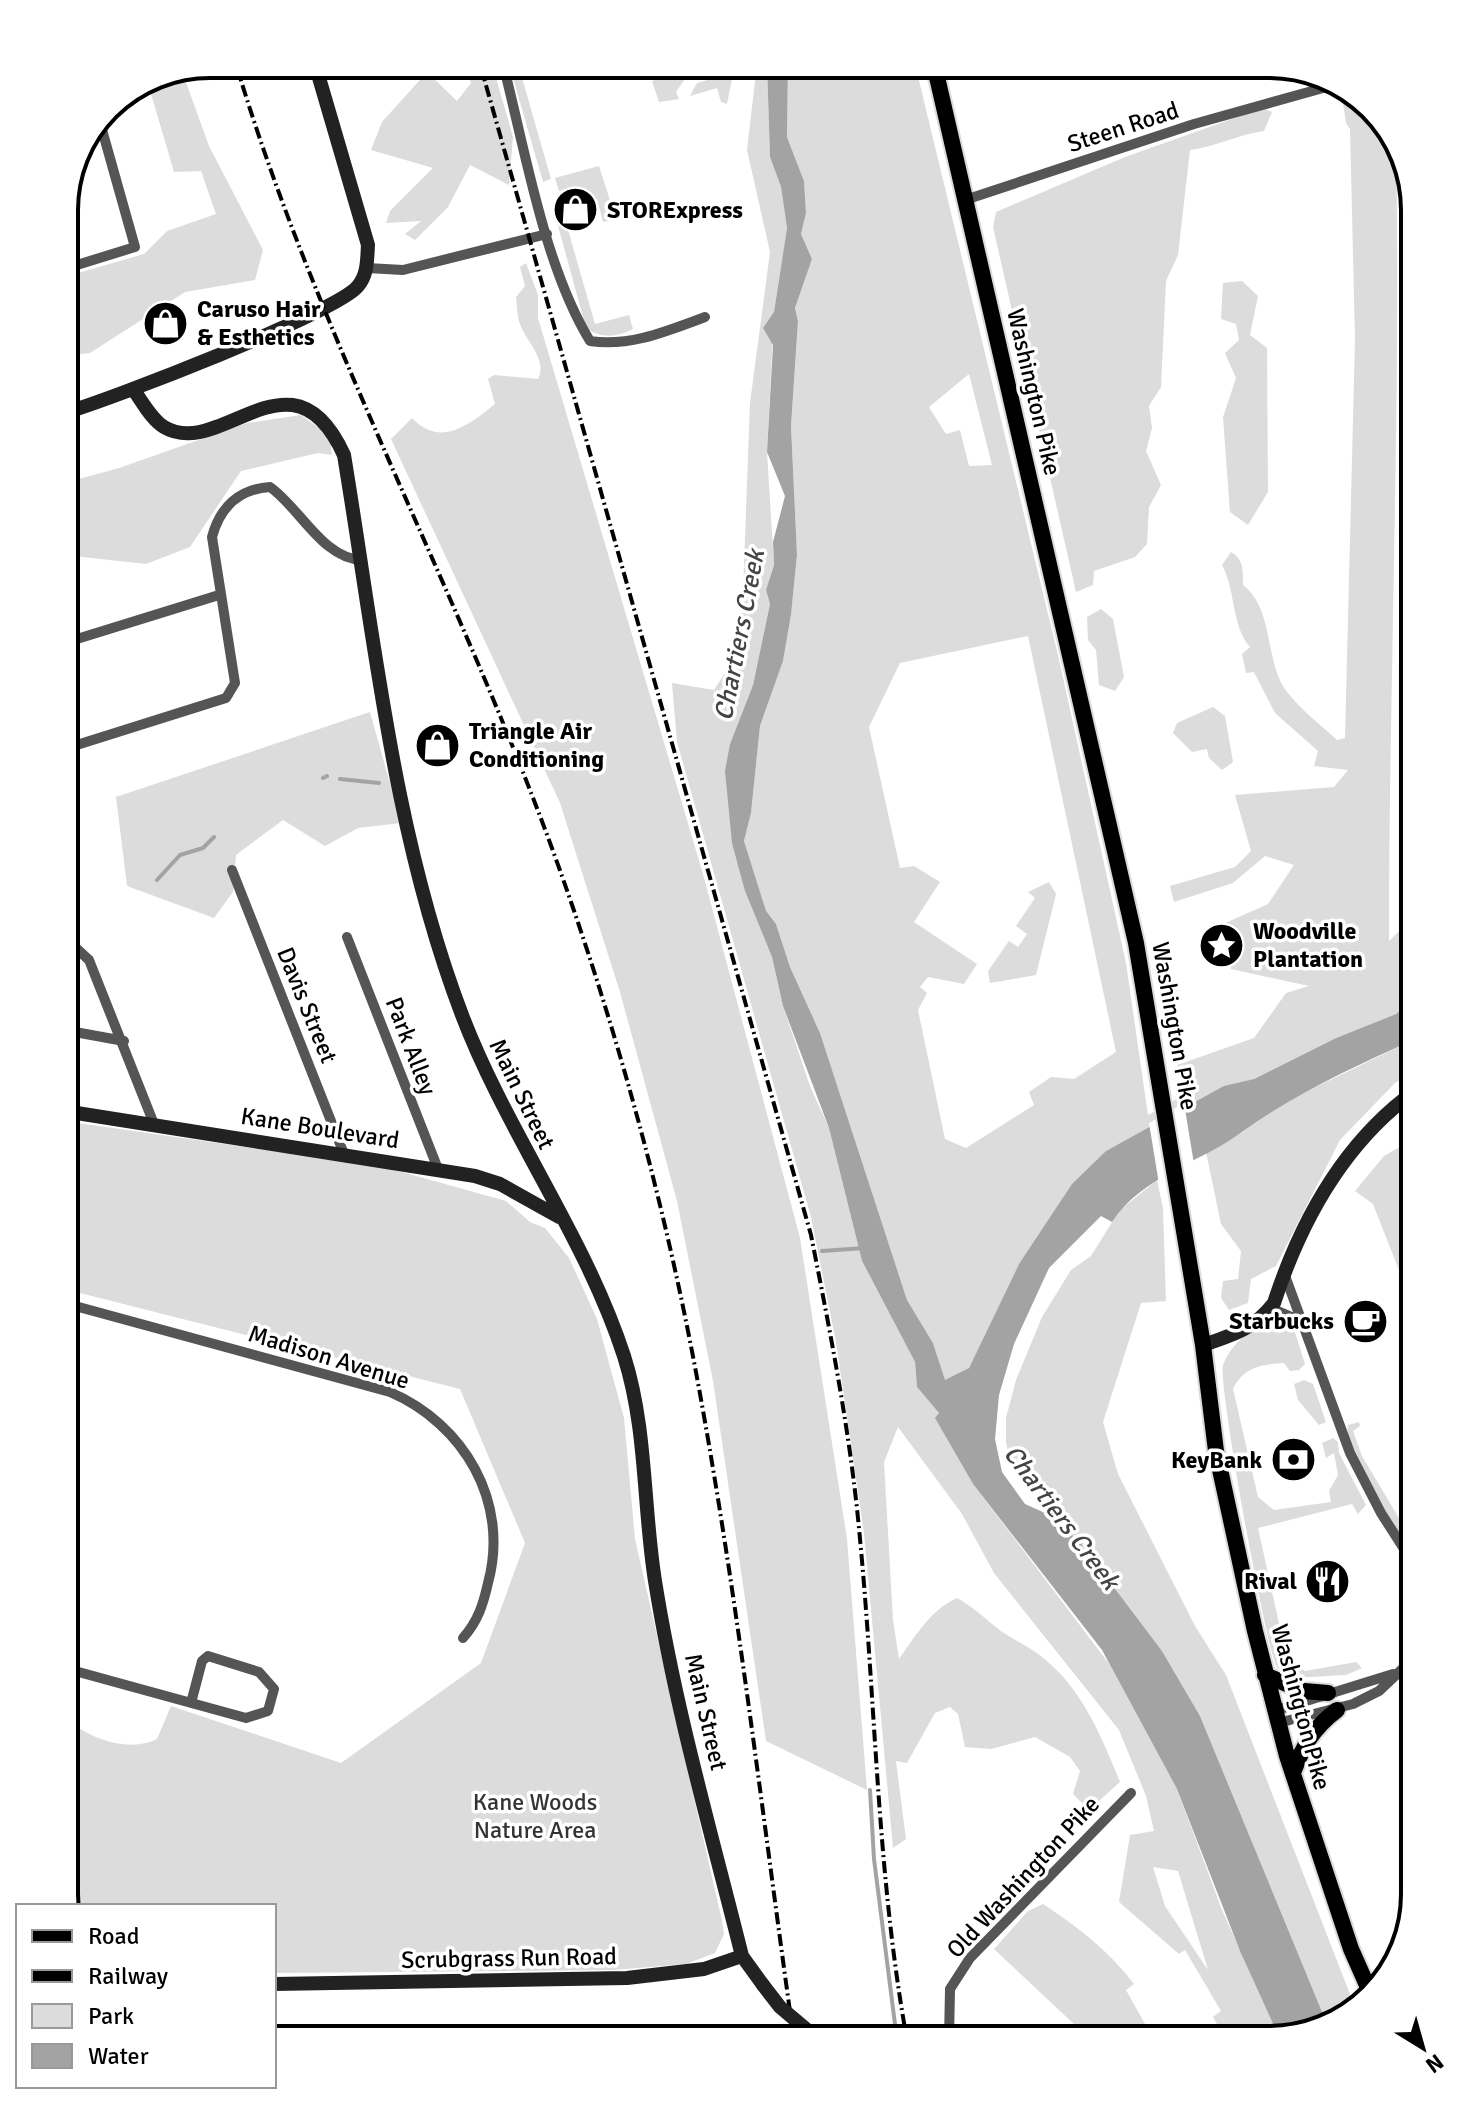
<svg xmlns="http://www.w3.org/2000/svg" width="1479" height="2104" viewBox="0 0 1479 2104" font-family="Signika,sans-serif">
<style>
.green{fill:#dcdcdc;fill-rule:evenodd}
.water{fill:#a3a3a3}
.pier{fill:#fff}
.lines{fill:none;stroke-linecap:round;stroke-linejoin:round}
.stream{stroke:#a3a3a3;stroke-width:4}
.primary-casing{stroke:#dbdbdb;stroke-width:20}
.highway-casing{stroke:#dbdbdb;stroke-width:22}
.street{stroke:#555;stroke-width:10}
.secondary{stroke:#222;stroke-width:14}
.primary{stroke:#000;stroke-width:16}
.highway{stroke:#000;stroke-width:18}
.rail{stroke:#000;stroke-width:4;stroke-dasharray:12 4 2 4;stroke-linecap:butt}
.secondary-bridge{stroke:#222;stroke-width:14}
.labels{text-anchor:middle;stroke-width:7;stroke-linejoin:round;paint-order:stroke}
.street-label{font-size:24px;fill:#000;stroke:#fff}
.poi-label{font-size:24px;font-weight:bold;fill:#000;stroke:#fff;text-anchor:start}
.park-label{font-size:24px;fill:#333;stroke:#fff}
.water-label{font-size:26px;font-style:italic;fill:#444;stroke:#fff}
.rim{fill:none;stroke:#000;stroke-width:4}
</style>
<rect width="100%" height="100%" fill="#fff"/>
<path class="green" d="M465,64H492L513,137L509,185L470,165L448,207L415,240L405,234L421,221L386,223L390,211L433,168L371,150L382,122L427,72L457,101L471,83Z
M509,64H518L551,179L543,182Z
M714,64H735L727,104L721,102L717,88L690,96L697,83L718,77Z
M757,64H767L770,157L781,187L787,228L774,312L767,452L774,565L766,590L770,604L753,685L730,744L745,891L772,957L783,1006L810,1086L829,1128L862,1261L915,1362L917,1387L939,1413L936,1419L973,1484L1110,1665L1177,1789L1222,1910L1279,2037L1269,2040H1198L1218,2026L1213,2017L1221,2011L1185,1950L1179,1954L1119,1902L1130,1835L1154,1831L1146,1796L1119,1730L994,1573L962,1514L898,1427L884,1462L893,1620L899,1659C915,1637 930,1610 957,1598C974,1607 986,1620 1001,1631C1017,1642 1034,1649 1048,1662C1084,1693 1102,1738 1120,1782L1089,1810L1073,1794L1080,1771L1070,1757L1035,1737L991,1749L965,1747L958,1714L950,1707L935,1713L907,1763L896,1761L906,1839L893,1848L864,1533L836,1342L811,1217L677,742L672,683L714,690L741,648L750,403L770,252L747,150ZM1153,1867L1178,1871L1208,1970L1165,1906Z
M788,64H915L1058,655L1126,963L1148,1115L1182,1096L1177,1065L1254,1038L1286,993L1309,986L1231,969L1223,924L1268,904L1294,865L1265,856L1233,883L1174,902L1170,886L1235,867L1251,851L1235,795L1334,787L1348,770L1314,766L1318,751L1275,713L1254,672L1246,673L1242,654L1250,647C1231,625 1236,590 1222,565L1231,552C1244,559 1243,571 1243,585C1275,610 1264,662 1287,692C1301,710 1321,725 1337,740L1345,738L1355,339L1350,129L1346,123L1342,96L1347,89L1396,140C1401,407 1389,674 1389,941L1415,916V999L1396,1014L1336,1038L1254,1079L1224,1087L1106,1151L1019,1264L969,1368L945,1381L933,1343L907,1300L820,1033L790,967L776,924L766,912L744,841L751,813L760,726L783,661L791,615L797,556L791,426L798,321L795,308L812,259L801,234L806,213L804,181L787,137ZM969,374L992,465L969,466L960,430L946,434L929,407ZM1028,636L1116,1052L1074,1079L1051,1077L1029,1092L1034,1105L966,1148L945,1139L918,1010L927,993L920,987L928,977L964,984L977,964L914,922L940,882L914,866L900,868L869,727L900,663Z
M685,71L687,76L676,92L679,99L659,102L652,81Z
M183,74L209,146L263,250L255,280L185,292L90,353L64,356V277L144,254L167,231L216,214L201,171L174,172L149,87Z
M1263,108L1272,112L1264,131C1237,135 1218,146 1190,150L1178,255L1166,281L1161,387L1149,406L1152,428L1146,451L1161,485L1149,507L1147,544L1135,557L1094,571L1093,585L1076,592L993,227L996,212L1125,157Z
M599,166L616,219L603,222L597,199L572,206L567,189L559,191L555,178Z
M562,209L595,324L629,315L633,329C618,337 601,339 586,328L554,211Z
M526,263L538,295V318L703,874L800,1238L847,1539L867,1790L766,1741L713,1381L677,1201L620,992L560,803L391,439L412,418C440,448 469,425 495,404L488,379L494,375L538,379C548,360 526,341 520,324C517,316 517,306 516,297L525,286L520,267Z
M1242,281L1258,296L1250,335L1267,348L1268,492L1248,525L1230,512L1223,417L1236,378L1225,353L1239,340L1236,324L1221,319L1223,283Z
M301,415L330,436L332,455L318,453L241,471L190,547L146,564L64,555V483L119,468L247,423Z
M1101,609L1113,619L1124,677L1115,691L1099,685L1096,650L1088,640L1087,617Z
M1213,707L1225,716L1233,762L1222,770L1209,758L1207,749L1192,752L1173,733L1177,723Z
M370,712L401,823L358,828L325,846L283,820L236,855L233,892L214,918L127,886L116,797Z
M1049,882L1056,894L1036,975L990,983L988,971L1009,941L1018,947L1027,934L1016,926L1035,898L1028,892Z
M1415,1039V1072L1395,1083L1340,1140L1276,1266L1251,1279L1248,1303L1229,1310L1221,1298L1223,1281L1238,1279L1241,1251L1221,1224L1206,1152L1243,1132L1272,1108Z
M64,1121L384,1167L506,1201L530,1222L545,1228L569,1258L597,1319L624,1418L635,1539L722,1921L724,1934L715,1953L686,1964L614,1970L274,1973V1906H67L64,1894V1716C84,1737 129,1754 157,1739L171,1706L341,1763L481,1663L525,1543L460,1389L64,1289Z
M1415,1138V1311L1373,1204L1355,1191L1384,1156Z
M1157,1180L1163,1208L1166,1301L1141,1303L1103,1422L1118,1474L1195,1626L1226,1675L1355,2007L1342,2020L1327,2024L1200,1716L1162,1651L1082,1545L1054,1517L1010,1461L1006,1442V1418L1016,1380L1042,1317L1071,1270L1091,1256L1119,1211Z
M1274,1316L1292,1323L1305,1364L1299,1370L1290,1371L1284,1363C1260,1364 1243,1368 1233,1389L1258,1497L1274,1510L1331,1502L1329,1491L1338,1475L1334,1453L1326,1458L1322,1443L1333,1438L1338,1442L1339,1453L1366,1505L1358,1514L1352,1504L1258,1528L1286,1655L1305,1671L1356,1662L1362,1668L1346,1675L1291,1678C1287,1675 1280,1671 1277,1667C1266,1651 1218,1383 1223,1366C1231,1341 1254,1329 1274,1316Z
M1304,1380L1313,1384L1326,1422L1319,1425L1298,1400L1294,1384Z
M1359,1422L1360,1426L1353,1431L1362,1456L1415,1545V1557C1401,1535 1342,1447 1348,1425Z
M1043,1904C1078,1927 1109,1951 1134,1984L1126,1990L1154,2040H1084L1075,2025L994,1949L1028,1911Z"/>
<path class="water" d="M767,64H788L787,137L804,181L806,213L801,234L812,259L795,308L798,321L791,426L797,555L791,615L783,661L760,726L751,813L744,841L766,911L776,924L790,967L820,1033L907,1300L933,1343L945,1380L969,1368L1019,1264L1072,1184L1106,1151L1224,1086L1254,1079L1336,1038L1396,1014L1415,999V1039C1354,1067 1296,1093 1242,1132C1200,1163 1142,1176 1112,1222L1101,1216L1049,1268L1014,1344L999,1395L995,1439L1002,1472L1025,1504L1054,1517L1082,1545L1162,1651L1200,1716L1327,2024L1279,2037L1240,1951L1177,1789L1102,1650L973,1484L935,1418L939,1413L917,1387L915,1362L862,1261L829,1128L783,1006L772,957L745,891L732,843L725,771L730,744L753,685L770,604L766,590L774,565L773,542L785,496L767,452L773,345L763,328L774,312L787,228L781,187L770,157Z"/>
<path class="pier" d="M1184,1103L1194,1164L1159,1184L1149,1123Z"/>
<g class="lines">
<path class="stream" d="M323,778L327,776
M340,779L379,783
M157,880L180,855L203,848L214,837
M822,1251L864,1248
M870,1790L874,1859L897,2040
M604,2040L650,2039L654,2035"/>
<defs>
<path id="primary" d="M934,64L1136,943L1203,1345L1216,1451L1255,1631L1287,1756L1351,1949L1370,1992
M1265,1675L1304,1691L1328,1693
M1293,1773C1303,1746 1313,1728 1337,1710"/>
<path id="highway" d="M1412,201L1415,257"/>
</defs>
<use href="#primary" class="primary-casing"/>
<use href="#highway" class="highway-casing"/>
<path class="street" d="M503,64C525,149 544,266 590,341C630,347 667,331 705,317
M965,200L1194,124L1341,83
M367,268L403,270L547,234
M64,269L135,247L99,119
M64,643L219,595
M64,749L226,698L235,683L212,537C220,507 239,489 270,487C300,508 323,559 362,560
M232,870L344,1154
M64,937L89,960L154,1124
M347,937L438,1169
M64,1030L124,1041
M1284,1273L1350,1453L1381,1513L1415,1566
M64,1303L390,1392C464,1424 510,1502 488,1583C483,1605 478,1621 463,1638
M1271,1308L1303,1322
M64,1668L246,1718L268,1711L274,1689L259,1672L208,1656L202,1661L191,1703
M1274,1711L1393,1674
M1278,1723L1353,1704L1379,1691L1415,1657
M949,2040L950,1989L970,1958L1131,1793"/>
<path class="secondary" d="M133,389C142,401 151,419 164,427C221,461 292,341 344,455C375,642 394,837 462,1015C507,1133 585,1236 624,1356C647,1428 643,1506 655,1581C675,1707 711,1832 742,1956L763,1985
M64,413C107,401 338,312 358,286C368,274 367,259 368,245L315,64
M64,1111L475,1176L500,1184L559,1217
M1203,1345C1233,1335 1254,1329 1274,1303C1301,1220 1343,1143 1415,1091
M274,1984L627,1978L704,1969L742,1956"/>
<use href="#primary" class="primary"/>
<use href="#highway" class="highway"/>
<path class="rail" d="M236,64C322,352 474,617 571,902C625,1059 668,1220 698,1383C738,1600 763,1821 794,2040
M480,64L811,1235C831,1336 851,1437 860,1539C876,1706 877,1875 907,2040"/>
<path class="secondary-bridge" d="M763,1985L780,2007L819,2040"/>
</g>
<defs>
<symbol id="shop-disc" viewBox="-11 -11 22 22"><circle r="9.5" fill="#000" stroke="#fff"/><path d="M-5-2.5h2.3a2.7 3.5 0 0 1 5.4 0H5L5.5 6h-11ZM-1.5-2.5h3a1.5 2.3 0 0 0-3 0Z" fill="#fff"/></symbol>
<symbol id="sight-disc" viewBox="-11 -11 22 22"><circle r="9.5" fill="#000" stroke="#fff"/><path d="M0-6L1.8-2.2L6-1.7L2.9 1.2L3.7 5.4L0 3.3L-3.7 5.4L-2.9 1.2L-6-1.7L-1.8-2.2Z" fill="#fff"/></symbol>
<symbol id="cafe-disc" viewBox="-11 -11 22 22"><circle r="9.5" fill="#000" stroke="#fff"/><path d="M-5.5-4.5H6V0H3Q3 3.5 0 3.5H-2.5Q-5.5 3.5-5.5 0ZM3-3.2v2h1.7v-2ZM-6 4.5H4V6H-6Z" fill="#fff"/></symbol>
<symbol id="bank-disc" viewBox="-11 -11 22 22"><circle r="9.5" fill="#000" stroke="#fff"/><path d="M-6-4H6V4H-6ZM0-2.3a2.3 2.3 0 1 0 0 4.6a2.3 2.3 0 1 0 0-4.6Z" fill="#fff"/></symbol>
<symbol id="restaurant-disc" viewBox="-11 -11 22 22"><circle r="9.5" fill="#000" stroke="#fff"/><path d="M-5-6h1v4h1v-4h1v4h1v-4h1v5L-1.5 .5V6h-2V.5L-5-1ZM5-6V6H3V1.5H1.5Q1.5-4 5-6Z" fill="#fff"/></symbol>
</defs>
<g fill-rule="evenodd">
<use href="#shop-disc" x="550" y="184" width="51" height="51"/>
<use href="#shop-disc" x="140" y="298" width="51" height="51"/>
<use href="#shop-disc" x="412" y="720" width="51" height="51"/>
<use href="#sight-disc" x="1196" y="920" width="51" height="51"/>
<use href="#cafe-disc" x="1340" y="1296" width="51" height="51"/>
<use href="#bank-disc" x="1268" y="1434" width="51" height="51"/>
<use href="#restaurant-disc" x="1302" y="1556" width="51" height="51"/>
</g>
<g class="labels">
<g class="street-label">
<text transform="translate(1123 127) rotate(-18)" y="8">Steen Road</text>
<text transform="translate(1034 392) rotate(77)" y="8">Washington Pike</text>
<text transform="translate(307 1005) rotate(68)" y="8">Davis Street</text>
<text transform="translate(1175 1026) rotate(80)" y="8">Washington Pike</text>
<text transform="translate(411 1046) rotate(69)" y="8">Park Alley</text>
<text transform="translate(522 1094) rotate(64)" y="8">Main Street</text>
<text transform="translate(320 1128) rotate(9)" y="8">Kane Boulevard</text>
<text transform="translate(329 1357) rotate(17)" y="8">Madison Avenue</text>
<text transform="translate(1301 1707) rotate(75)" y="8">Washington Pike</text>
<text transform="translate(706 1712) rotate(77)" y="8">Main Street</text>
<text transform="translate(1023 1877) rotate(-47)" y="8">Old Washington Pike</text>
<text transform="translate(509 1958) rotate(-1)" y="8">Scrubgrass Run Road</text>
</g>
<g class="poi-label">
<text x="607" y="218">STORExpress</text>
<text x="197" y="317">Caruso Hair<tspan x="197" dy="28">&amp; Esthetics</tspan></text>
<text x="469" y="739">Triangle Air<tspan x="469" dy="28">Conditioning</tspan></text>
<text x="1253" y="939">Woodville<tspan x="1253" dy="28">Plantation</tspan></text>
<text x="1334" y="1329" text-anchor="end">Starbucks</text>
<text x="1262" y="1468" text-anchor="end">KeyBank</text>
<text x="1297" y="1589" text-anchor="end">Rival</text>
</g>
<g class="park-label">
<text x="535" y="1810">Kane Woods<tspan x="535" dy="28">Nature Area</tspan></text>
</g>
<g class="water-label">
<text transform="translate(739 635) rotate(-79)" y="9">Chartiers Creek</text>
<text transform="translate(1062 1517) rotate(53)" y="9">Chartiers Creek</text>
</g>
</g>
<path d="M0 0H1479V2104H0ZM210 78H1269A132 132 0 0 1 1401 210V1894A132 132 0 0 1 1269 2026H210A132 132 0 0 1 78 1894V210A132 132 0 0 1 210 78Z" fill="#fff" fill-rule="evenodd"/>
<path class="rim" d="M210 78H1269A132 132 0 0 1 1401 210V1894A132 132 0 0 1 1269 2026H210A132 132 0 0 1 78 1894V210A132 132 0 0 1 210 78Z"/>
<rect x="16" y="1904" width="260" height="184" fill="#ffffff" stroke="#999999" stroke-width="2"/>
<rect x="32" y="1930" width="40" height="12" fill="#000000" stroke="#999999" stroke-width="2"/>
<text x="88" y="1944" font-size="24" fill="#000000">Road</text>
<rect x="32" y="1970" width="40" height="12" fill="#000000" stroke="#999999" stroke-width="2"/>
<text x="88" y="1984" font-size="24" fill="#000000">Railway</text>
<rect x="32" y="2004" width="40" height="24" fill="#dcdcdc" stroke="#999999" stroke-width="2"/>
<text x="88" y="2024" font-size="24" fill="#000000">Park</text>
<rect x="32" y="2044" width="40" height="24" fill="#a3a3a3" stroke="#999999" stroke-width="2"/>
<text x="88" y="2064" font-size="24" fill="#000000">Water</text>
<g transform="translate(1423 2048) rotate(143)" stroke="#ffffff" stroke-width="6" paint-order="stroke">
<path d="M0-6L14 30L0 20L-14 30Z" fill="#000000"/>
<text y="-12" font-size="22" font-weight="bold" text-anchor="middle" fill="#000000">N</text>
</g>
</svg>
